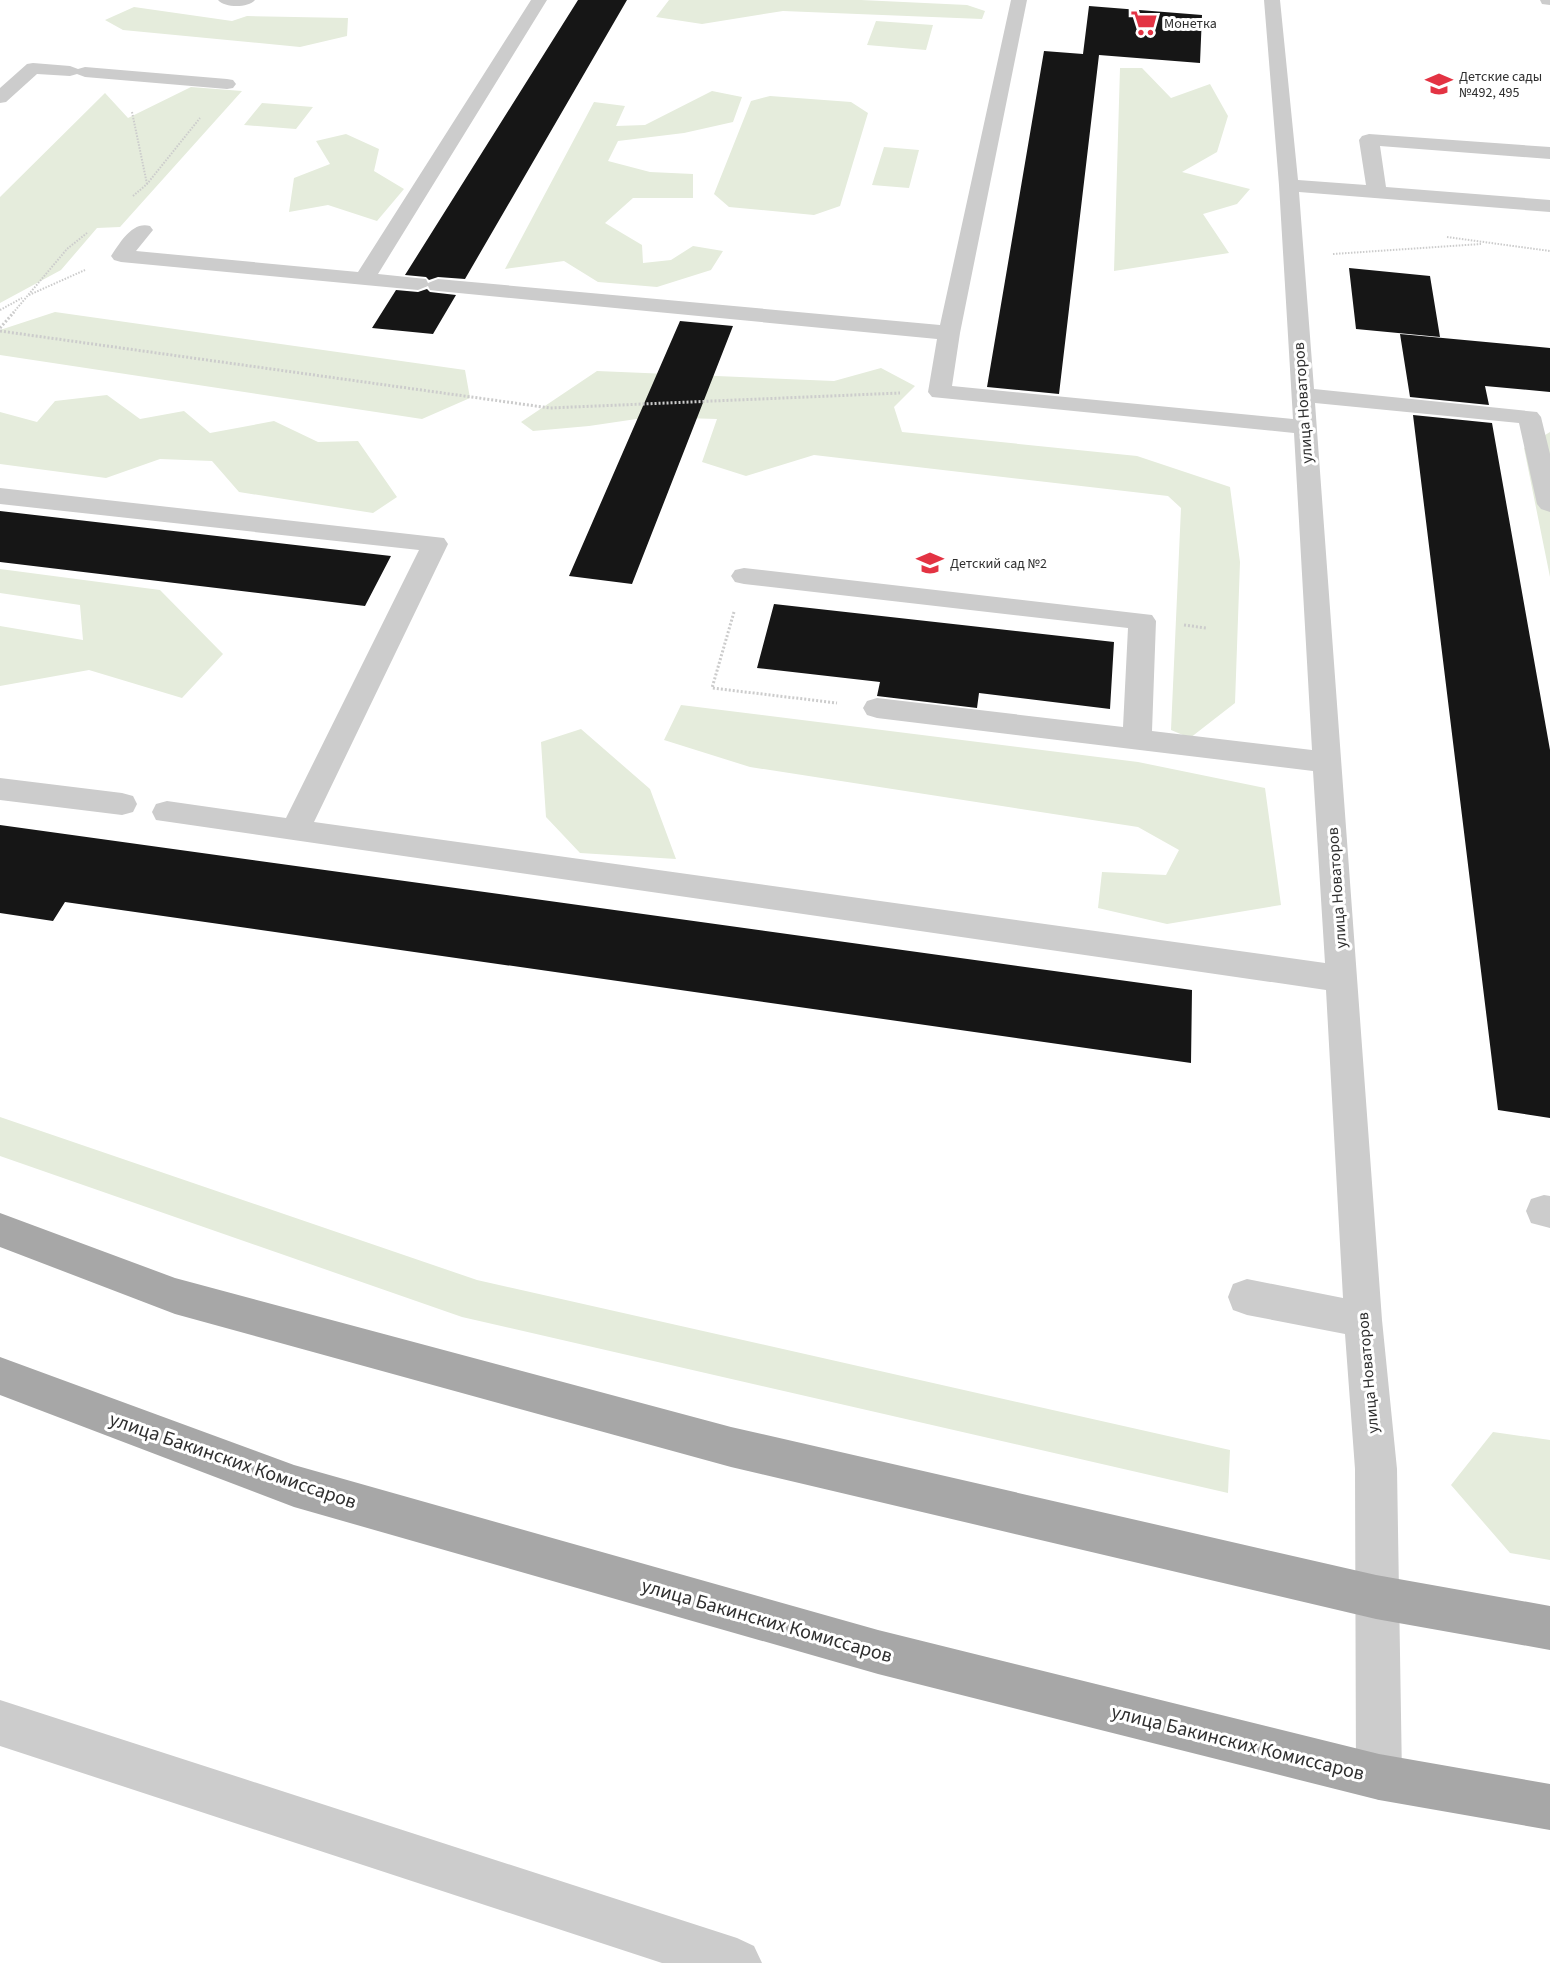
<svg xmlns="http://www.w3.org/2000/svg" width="1550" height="1963" viewBox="0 0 1550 1963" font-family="'Source Sans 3',sans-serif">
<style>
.green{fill:#e5ecdc}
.building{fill:#161616}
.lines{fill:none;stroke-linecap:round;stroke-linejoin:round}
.path-far1{stroke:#ccc;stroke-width:2;stroke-dasharray:1.5 1.5;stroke-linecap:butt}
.path{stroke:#ccc;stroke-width:3;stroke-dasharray:2 2;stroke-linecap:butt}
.minor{fill:#ccc;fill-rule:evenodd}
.major{fill:#a7a7a7;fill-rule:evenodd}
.labels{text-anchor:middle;stroke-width:6;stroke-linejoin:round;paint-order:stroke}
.far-poi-label{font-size:14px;fill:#2f2f2f;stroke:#fff;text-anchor:start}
.street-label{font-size:16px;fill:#2f2f2f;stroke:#fff}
.near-street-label{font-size:20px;fill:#2f2f2f;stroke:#fff}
</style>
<rect width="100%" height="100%" fill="#fff"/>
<path class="green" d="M669,0H861L967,5L985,11L982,19L783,11L702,24L656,17Z
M134,7L232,21L247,16L348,18L347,36L300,47L123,30L105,20Z
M876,21L933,25L926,50L867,45Z
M1120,68H1142L1171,98L1210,84L1228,116L1217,152L1182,172L1250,189L1237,204L1203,214L1229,253L1114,271Z
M191,87L242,91L120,227L97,228L61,270L0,303V197L105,93L128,118Z
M712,91L742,97L733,122L684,133L618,141L608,161L650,172L693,174V198H633L605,223L642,245L643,263L671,260L693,246L723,251L711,270L657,287L598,282L564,261L505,269L594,102L625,106L616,126L645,125Z
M770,96L851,102L868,113L840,206L814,215L729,207L714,194L751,101Z
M262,103L313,107L296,129L244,125Z
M346,134L379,149L374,171L404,189L377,221L328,205L289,212L294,178L330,164L316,141Z
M884,147L919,150L909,188L872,185Z
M55,312L465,370L470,398L422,419L0,355V330Z
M881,368L915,386L894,407L902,432L1137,456L1230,487L1240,562L1235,703L1190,738L1171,730L1181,508L1168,496L814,455L746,476L702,462L717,419L650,417L589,426L533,431L521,422L597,371L834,381Z
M107,395L140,419L184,411L210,433L274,421L318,442L358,441L397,497L373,513L239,492L212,461L160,459L106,478L0,464V412L37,422L55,401Z
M1550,432V577L1524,448Z
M0,569L160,590L223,654L182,698L89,670L0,686V626L83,640L80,605L0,593Z
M681,705L1138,762L1265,788L1281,905L1167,924L1098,908L1102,872L1166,875L1179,850L1138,827L750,767L664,740Z
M581,729L650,789L676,859L580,853L546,817L541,742Z
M0,1117L477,1280L1230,1450L1228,1493L462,1317L0,1156Z
M1493,1432L1550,1440V1560L1510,1553L1451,1485Z"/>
<path class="building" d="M578,0H627L465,279L438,277L429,280L426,277L405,275Z
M1089,6L1202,15L1200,63L1099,55L1059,394L987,387L1044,51L1083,54Z
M1349,268L1430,276L1440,337L1356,329Z
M427,289L430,292L456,295L433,334L372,328L396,290L418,292Z
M680,321L733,326L632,584L569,576Z
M1400,334L1550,348V392L1485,386L1489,405L1410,397Z
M1413,415L1492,423L1550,750V1118L1498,1110Z
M0,511L391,556L365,606L0,562Z
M774,604L1114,642L1110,709L979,693L977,708L877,696L880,682L757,668Z
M0,825L1192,990L1191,1063L65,902L53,921L0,913Z"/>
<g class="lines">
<path class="path-far1" d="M132,112L147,184
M133,196L147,184L200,118
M1447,237L1550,251
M1333,254L1481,244
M29,295L85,270
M0,310L22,298
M13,313L67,249L87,233"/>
<path class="path" d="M0,328L14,312
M0,331L550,408L900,393
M734,612L712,688L837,703
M1184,625L1206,628"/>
<path class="minor" d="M218,0H255C248,8 225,8 218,0Z
M531,0H547L378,274L426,279L428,283L438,279L940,325L1011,0H1027L960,333L952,386L1293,419L1279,185L1264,0H1280L1298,180L1366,185L1359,140L1362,136L1369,134L1550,147V159L1380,146L1386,187L1550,200V212L1299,192L1314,389L1537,412L1541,417L1550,454V512L1541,509L1537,504L1519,423L1315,403L1382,1320L1397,1469L1402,1777L1395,1793L1379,1800L1363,1793L1356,1777L1355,1469L1345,1334L1247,1315L1233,1310L1228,1297L1233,1284L1247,1279L1343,1298L1326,990L156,820L152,812L156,804L167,801L286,818L419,550L0,504V488L444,538L448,544L314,822L1325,963L1313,771L877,718L867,715L863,708L867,701L877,698L1123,727L1128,628L744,584L735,582L731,576L735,570L744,568L1152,615L1156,621L1152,731L1312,750L1294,433L932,397L928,392L937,339L438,291L430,290L428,286L418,290L121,262L114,260L111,256C120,243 132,221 150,226L153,230L136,251L358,272Z
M1540,0H1550V5L1542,4Z
M33,63L70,66L78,69L85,67L227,79L233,80L236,84L233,88L227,89L85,77L77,74L70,76L37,74L6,102L0,103V88L27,64Z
M0,778L122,793L133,796L137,804L133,812L122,815L0,800Z
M1544,1195L1550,1196V1228L1531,1223L1526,1211L1531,1199Z
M0,1700L737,1938L754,1946L762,1963H662L0,1746Z"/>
<path class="major" d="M0,1213L175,1278L731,1427L1376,1575L1550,1606V1650L1376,1619L731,1467L175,1314L0,1247Z
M0,1357L294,1465L878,1630L1379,1754L1550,1784V1830L1379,1800L878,1674L294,1507L0,1395Z"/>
</g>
<defs>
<symbol id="supermarket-bare" viewBox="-9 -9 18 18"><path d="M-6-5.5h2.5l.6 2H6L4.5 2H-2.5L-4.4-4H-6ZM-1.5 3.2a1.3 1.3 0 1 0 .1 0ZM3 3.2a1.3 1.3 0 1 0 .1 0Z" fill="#e33343" stroke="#fff" stroke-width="2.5" paint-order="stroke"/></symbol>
<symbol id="school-bare" viewBox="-9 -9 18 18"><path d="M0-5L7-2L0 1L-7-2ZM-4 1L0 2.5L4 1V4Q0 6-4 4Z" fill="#e33343" stroke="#fff" stroke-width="2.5" paint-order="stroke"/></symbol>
</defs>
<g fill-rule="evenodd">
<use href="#supermarket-bare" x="1125" y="4" width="38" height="38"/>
<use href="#school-bare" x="1420" y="65" width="38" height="38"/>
<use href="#school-bare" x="911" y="544" width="38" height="38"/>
</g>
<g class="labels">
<g class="far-poi-label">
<text x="1164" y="28">Монетка</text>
<text x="1459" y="81">Детские сады<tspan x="1459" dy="16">№492, 495</tspan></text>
<text x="950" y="568">Детский сад №2</text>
</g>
<g class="street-label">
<text transform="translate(1302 403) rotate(-94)" y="6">улица Новаторов</text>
<text transform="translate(1336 888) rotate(-94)" y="6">улица Новаторов</text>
<text transform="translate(1367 1373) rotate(-95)" y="6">улица Новаторов</text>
</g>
<g class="near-street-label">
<text transform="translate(233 1460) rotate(19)" y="7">улица Бакинских Комиссаров</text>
<text transform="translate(767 1620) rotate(16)" y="7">улица Бакинских Комиссаров</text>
<text transform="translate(1238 1742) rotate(14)" y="7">улица Бакинских Комиссаров</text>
</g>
</g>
</svg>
